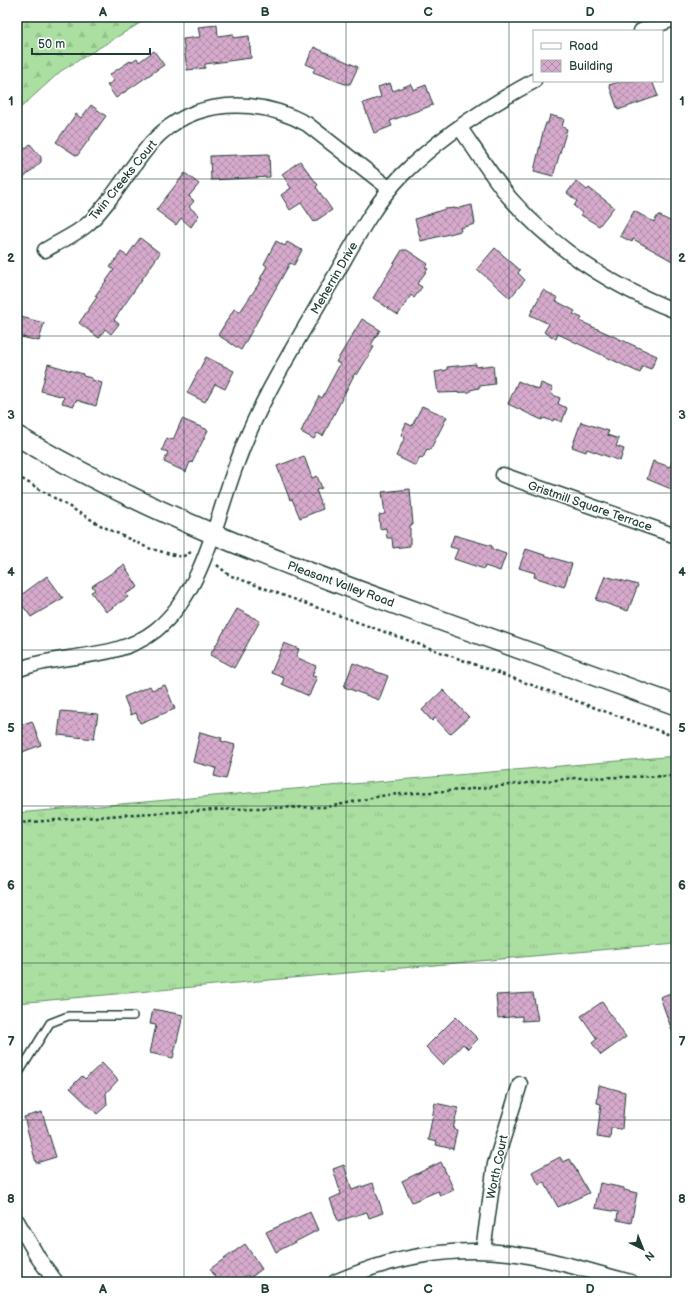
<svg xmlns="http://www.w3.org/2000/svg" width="693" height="1299" viewBox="0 0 693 1299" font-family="'Balsamiq Sans',sans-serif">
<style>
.grass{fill:url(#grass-tufts);stroke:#658e6a}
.forest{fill:url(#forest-firs);stroke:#658e6a}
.building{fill:url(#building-cross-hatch);stroke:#1f3d34}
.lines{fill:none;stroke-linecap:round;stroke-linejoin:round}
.service-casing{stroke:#1f3d34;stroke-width:10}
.minor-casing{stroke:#1f3d34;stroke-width:17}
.secondary-casing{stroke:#1f3d34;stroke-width:22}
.path{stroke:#1f3d34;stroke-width:2.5;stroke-dasharray:3 3;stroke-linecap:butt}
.service{stroke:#fff;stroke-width:7}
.minor{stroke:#fff;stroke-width:14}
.secondary{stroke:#fff;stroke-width:19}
.grid{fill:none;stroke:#1f3d34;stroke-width:1;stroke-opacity:0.55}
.labels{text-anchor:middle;stroke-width:3;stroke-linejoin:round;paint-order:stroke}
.street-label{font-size:12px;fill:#1f3d34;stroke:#fff}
.neatline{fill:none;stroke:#1f3d34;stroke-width:1.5}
.grid-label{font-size:13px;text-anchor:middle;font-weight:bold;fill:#1f3d34}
</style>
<defs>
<pattern id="grass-tufts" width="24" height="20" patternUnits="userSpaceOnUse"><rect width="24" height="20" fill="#abdfa1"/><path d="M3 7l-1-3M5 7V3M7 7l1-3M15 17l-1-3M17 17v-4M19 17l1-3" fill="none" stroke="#93c08b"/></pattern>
<pattern id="forest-firs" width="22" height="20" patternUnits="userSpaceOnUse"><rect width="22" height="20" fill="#abdfa1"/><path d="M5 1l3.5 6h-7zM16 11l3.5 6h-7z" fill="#93c08b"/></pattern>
<pattern id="building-cross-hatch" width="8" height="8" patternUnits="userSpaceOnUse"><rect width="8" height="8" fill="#d7aacd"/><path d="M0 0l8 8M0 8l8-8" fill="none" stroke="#ae8ca7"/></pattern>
</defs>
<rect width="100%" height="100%" fill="#fff"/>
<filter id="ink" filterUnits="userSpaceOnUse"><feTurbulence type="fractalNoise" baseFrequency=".025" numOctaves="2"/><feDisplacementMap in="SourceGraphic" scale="8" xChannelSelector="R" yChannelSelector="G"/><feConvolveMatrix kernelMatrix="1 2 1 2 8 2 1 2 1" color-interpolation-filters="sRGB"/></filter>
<g filter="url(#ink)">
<path class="grass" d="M676,756V943L17,1003V813Z"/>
<path class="forest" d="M17,17H150L61,71L17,111Z"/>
<path class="building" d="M217,25L218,36L233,34V38L249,36L251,58L205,64V68L187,70L183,39L200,37L198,27Z
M314,47L358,67L350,84H345L313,72L315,68L306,64Z
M154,51L164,65L116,98L107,85L114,81L109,75L130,61L131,62L137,58L139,62Z
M622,81H652L658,96L618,110L609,85Z
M390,83L393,91L411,84L413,90L426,85L433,105L390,121L392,126L374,133L363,103L381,97L378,87Z
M91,105L106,116L77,156L56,142L76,114L81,118Z
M550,115L564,119L562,127L567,129L553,176L534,171L543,132L546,123H548Z
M30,144L41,157V162L17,184V156Z
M269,154L270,177L211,180L210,156Z
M300,161L318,185L316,187L332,210L314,222L301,203L290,210L281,195L291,188L282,174Z
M185,173L199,184L189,196L194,201L189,207L199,215L191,227L181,218L176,225L156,210Z
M576,181L587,190L589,188L614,207L599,226L581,215L582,213L574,206L577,201L567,193Z
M472,205L475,224L460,228L461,231L421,241L415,219L445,209L455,208V209Z
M634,211L654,222L658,215L676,224V263L633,239L632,242L620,236Z
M140,238L160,253L114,320L119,324L111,334L105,329L99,338L79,323L97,297L95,296L114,270L110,267L121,252L127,256Z
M276,241L285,246L287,242L302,250L294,265L290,263L241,350L218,335L234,309L240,312L262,279H260L267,266L264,264Z
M495,248L520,270L518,273L525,280L510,298L477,269Z
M402,250H407L428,264L425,267L428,269L417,284L422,287L414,298L411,295L398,315L373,298Z
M543,290L558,298L556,301L575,311L573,314L582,318L580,321L657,356L651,369L643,366L640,373L558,334L556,339L544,332L549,324L530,315Z
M17,316L44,323L39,341L17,336Z
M362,319L380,330L371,345L374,347L357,375L355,373L323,436L317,433L314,439L301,432L304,425L319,396L322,398L340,364L336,362Z
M206,357L234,371L225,389L215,384L205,402L187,393Z
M48,364L83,374V376L92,378V380L102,383L96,406L76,400L74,406L62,403L64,397L41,391Z
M476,364V367L493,365L495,384L479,386V388L470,390V392L438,393L435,372L447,370V367Z
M518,381L539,390L541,383L553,388L551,394L560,398L558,404L567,408L562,422L554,419L553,421L543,418L542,420L508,404Z
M422,406L447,417L430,450L427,449L423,458L420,457L416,466L396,456L405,437L401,435L406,423L412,426Z
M182,419L208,430L192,463L190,462L186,472L164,462L168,452L162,450L167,438L173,440Z
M581,422L609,431L607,435L619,439L616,446L624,449L620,461L587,449L586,452L572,447Z
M675,454L676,491L647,479L653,461L670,467Z
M304,456L312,478L317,476L322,488L316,490L323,509L300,518L292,499L290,500L277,466Z
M410,489L413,525H410V546L393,548L392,538H387L386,528L380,529L379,515L385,514L382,492Z
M454,535L492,546V549L506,554L500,571L485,566L484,569L454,559L458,549L450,547Z
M526,549L572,564L564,587L534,577L535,573L519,568Z
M124,565L138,587L126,594L128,597L106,612L91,592L95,590L92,586Z
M47,576L63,598L31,617L17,598Z
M605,576L638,585L628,611L596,600Z
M237,609L260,621L234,668L210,655Z
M284,643L299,649L296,657L316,666L312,676L317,677L309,696L282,684L284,678L271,673Z
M353,663L388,676L379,700L344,687Z
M165,685L175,709L140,723L136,713L131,715L124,697L150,686L152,690Z
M443,690L469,717L450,734L435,718L432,721L422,710Z
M61,711L98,714L94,739L58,735Z
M32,721L41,745L17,754V726Z
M200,732L222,738L221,741L235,745L226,779L214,776L216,768L193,762Z
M676,991V1036H674L660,997Z
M533,993L538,1020L522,1021V1016L498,1018L496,995Z
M602,1002L626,1037L601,1055L592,1043L597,1039L581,1016Z
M153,1009L183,1015L173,1058L150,1053L156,1025L150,1024Z
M456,1017L478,1039L468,1049L463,1044L443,1065L426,1047Z
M102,1063L118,1080L106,1093L107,1105L97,1114L70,1088L82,1076L85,1079Z
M599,1085L625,1092L622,1129L611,1128L610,1139L597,1137L601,1104L597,1103Z
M435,1103L458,1108L453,1129L457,1130L453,1149L436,1145L437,1142L428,1140Z
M42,1112L56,1157L36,1163L24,1117Z
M560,1157L563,1162L570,1159L589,1193L558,1207L544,1182L539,1185L532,1172Z
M441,1162L454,1190L440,1196L438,1191L412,1202L402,1181Z
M344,1165L352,1190L373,1183L383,1213L369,1218L367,1212L338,1221L330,1199L341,1194L333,1169Z
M600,1183L624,1188V1190L637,1193L631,1223L617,1220L618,1212L595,1208Z
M310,1212L318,1230L276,1252L266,1232Z
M245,1244L262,1269L250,1278L248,1275L237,1282H219L210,1269Z"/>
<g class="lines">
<defs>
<path id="service" d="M17,1076L50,1023L68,1016H133"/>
<path id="minor" d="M641,31L676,18
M460,128C476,151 491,175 509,197C555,250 611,286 676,311
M45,250C60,241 77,234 89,223C114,199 130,167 153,141C194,97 257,97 307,124L390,189
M503,475L676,536
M17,670C62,652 116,662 156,630C205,590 216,516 238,460C260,399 297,342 329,286C351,249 371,207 402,175C440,137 488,106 534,81
M17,1221L39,1259L56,1282
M483,1251L495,1164L520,1084
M335,1282C390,1258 449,1246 509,1253C550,1258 591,1272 631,1282"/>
<path id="secondary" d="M17,436C145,512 280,563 420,613C505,644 591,674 676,705"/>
</defs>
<use href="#service" class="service-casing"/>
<use href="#minor" class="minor-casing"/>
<use href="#secondary" class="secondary-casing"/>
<path class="path" d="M17,476L102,526L148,548L182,557L191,552
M217,565L229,575L285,596L676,737
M17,823L135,814L254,808L328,807L386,795L462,790L575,778L676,776"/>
<use href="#service" class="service"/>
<use href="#minor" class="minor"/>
<use href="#secondary" class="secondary"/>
</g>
</g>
<path class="grid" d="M184,17V1282M346,17V1282M509,17V1282M17,179H676M17,336H676M17,493H676M17,650H676M17,806H676M17,963H676M17,1120H676"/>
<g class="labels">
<g class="street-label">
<text transform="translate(123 180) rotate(-51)" y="4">Twin Creeks Court</text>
<text transform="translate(334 278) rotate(-60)" y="4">Meherrin Drive</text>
<text transform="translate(590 506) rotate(19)" y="4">Gristmill Square Terrace</text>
<text transform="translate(341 584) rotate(20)" y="4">Pleasant Valley Road</text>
<text transform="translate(497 1167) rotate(-78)" y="4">Worth Court</text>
</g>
</g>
<rect width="693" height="1299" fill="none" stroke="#fff" stroke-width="44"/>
<rect x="533" y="30" width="130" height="52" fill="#ffffff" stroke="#a5b1ae"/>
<rect x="541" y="43" width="20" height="6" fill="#ffffff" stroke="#a5b1ae"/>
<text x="569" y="50" font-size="12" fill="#1f3d34">Road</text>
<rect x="541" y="60" width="20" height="12" fill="url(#building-cross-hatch)" stroke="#a5b1ae"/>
<text x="569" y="70" font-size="12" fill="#1f3d34">Building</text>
<g transform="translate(643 1249) rotate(137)" stroke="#ffffff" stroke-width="3" paint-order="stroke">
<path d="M0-3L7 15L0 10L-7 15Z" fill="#1f3d34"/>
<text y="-6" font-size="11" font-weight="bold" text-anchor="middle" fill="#1f3d34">N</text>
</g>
<path d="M32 48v6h118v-6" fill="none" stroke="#1f3d34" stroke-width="2"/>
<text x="38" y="48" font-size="12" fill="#1f3d34" stroke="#ffffff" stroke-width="3" paint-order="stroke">50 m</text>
<rect x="22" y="22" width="649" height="1255" class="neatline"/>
<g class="grid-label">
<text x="103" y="16">A</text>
<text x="265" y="16">B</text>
<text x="428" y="16">C</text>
<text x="590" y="16">D</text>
<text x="11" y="105">1</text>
<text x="682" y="105">1</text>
<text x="11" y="262">2</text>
<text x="682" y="262">2</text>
<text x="11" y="419">3</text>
<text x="682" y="419">3</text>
<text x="11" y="576">4</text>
<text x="682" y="576">4</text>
<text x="11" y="732">5</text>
<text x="682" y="732">5</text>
<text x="11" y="889">6</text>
<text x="682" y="889">6</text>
<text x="11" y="1046">7</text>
<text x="682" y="1046">7</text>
<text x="11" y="1203">8</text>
<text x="682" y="1203">8</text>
<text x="103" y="1293">A</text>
<text x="265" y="1293">B</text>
<text x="428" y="1293">C</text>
<text x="590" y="1293">D</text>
</g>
</svg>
